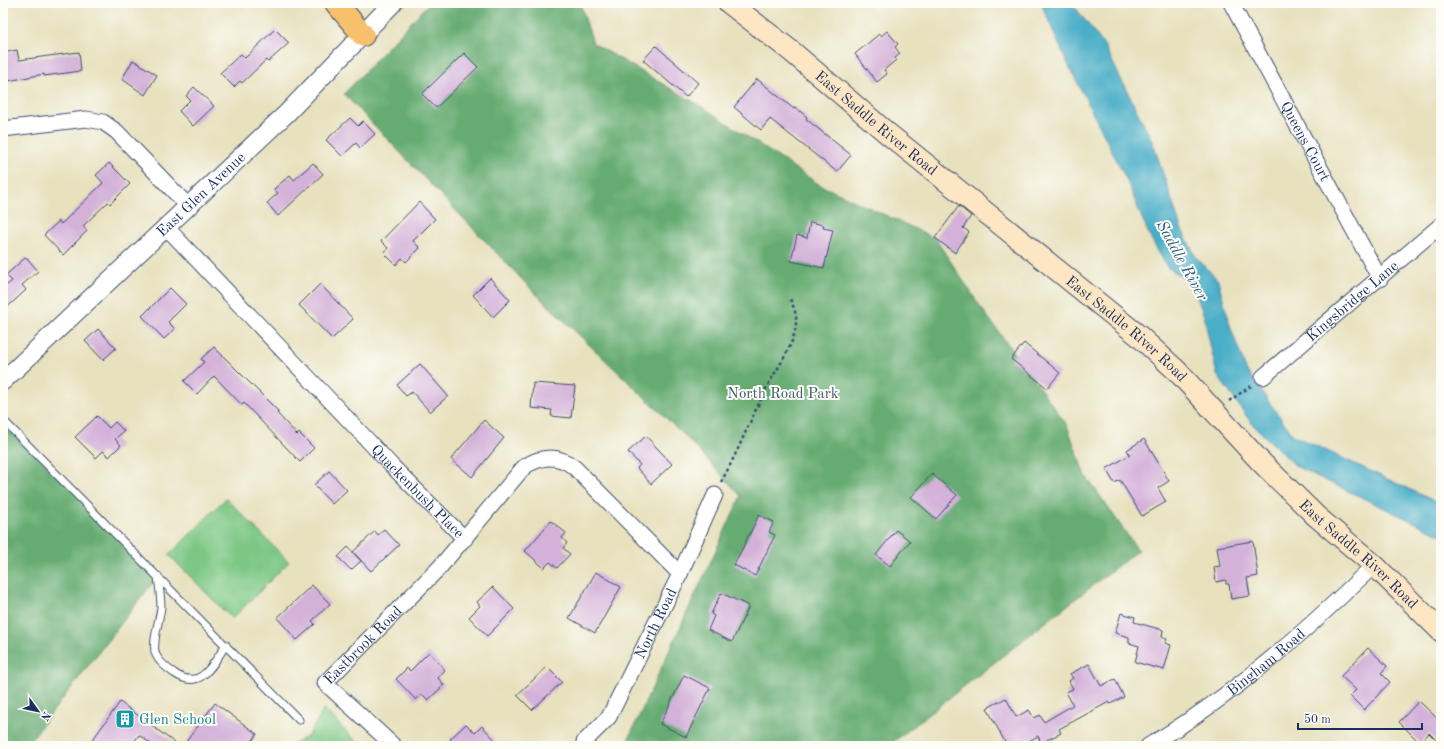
<svg xmlns="http://www.w3.org/2000/svg" width="1444" height="749" viewBox="0 0 1444 749" font-family="'Old Standard TT',serif">
<style>
.green{fill:#7dc784;stroke:#4c7b71}
.forest{fill:#66ac72;stroke:#406e68}
.water{fill:#48aec7;stroke:#326e92}
.building{fill:#d3b1d9}
.lines{fill:none;stroke-linecap:round;stroke-linejoin:round}
.service-casing{stroke:#3a4a6c;stroke-width:9}
.minor-casing{stroke:#3a4a6c;stroke-width:17}
.tertiary-casing{stroke:#3a4a6c;stroke-width:20}
.secondary-casing{stroke:#3a4a6c;stroke-width:23}
.trunk-casing{stroke:#3a4a6c;stroke-width:24}
.path{stroke:#3a4a6c;stroke-width:2.5;stroke-dasharray:3 3;stroke-linecap:butt}
.service{stroke:#fff;stroke-width:7}
.minor{stroke:#fff;stroke-width:15}
.tertiary{stroke:#fff;stroke-width:18}
.secondary{stroke:#fce6c4;stroke-width:21}
.trunk{stroke:#f7c06c;stroke-width:22}
.labels{text-anchor:middle;stroke-width:4;stroke-linejoin:round;paint-order:stroke}
.street-label{font-size:15px;fill:#1b2f5e;stroke:#fdfcf7}
.park-label{font-size:15px;fill:#385d69;stroke:#fdfcf7}
.culture-label{font-size:15px;fill:#0d838f;stroke:#fdfcf7;text-anchor:start}
.water-label{font-size:16px;font-style:italic;fill:#2b5b83;stroke:#fdfcf7}
</style>
<rect width="100%" height="100%" fill="#fdfcf7"/>
<filter id="ink" filterUnits="userSpaceOnUse"><feTurbulence type="fractalNoise" baseFrequency=".025" numOctaves="2"/><feDisplacementMap in="SourceGraphic" scale="8" xChannelSelector="R" yChannelSelector="G"/><feConvolveMatrix kernelMatrix="1 2 1 2 8 2 1 2 1" color-interpolation-filters="sRGB"/></filter>
<filter id="wash" filterUnits="userSpaceOnUse"><feTurbulence type="fractalNoise" baseFrequency=".012" numOctaves="4" result="noise"/><feDisplacementMap in="SourceGraphic" scale="16" xChannelSelector="R" yChannelSelector="G"/><feGaussianBlur stdDeviation="0.9" result="paint"/><feColorMatrix in="noise" values="0 0 0 0 0 0 0 0 0 0 0 0 0 0 0 0 0 1.4 0 .05"/><feComposite in="paint" operator="in"/></filter>
<g filter="url(#wash)">
<rect width="100%" height="100%" fill="#e7e1be"/>
<path class="green" d="M226,498L289,562L232,619L169,555Z
M324,709L361,746H291L309,735Z"/>
<path class="forest" d="M429,3H580L593,43L709,111L820,185L935,238L982,309L1067,425L1084,473L1138,550L888,746H614L627,742L741,496L685,436L535,293L344,94Z
M3,421L158,576L26,746H3Z"/>
<path class="water" d="M1041,3H1072L1104,45L1153,143L1181,228L1196,257L1218,280L1230,325L1246,370L1293,435L1441,504V535L1297,467L1252,424L1217,375L1203,313L1192,284L1167,267L1149,235L1127,181L1065,58Z"/>
<g id="blocks">
<path class="building" d="M275,29L289,43L268,62L266,60L242,83L240,81L234,87L220,73L241,54L245,58Z
M887,31L898,44L895,47L900,54L895,58L896,60L884,70L887,74L877,82L855,54L879,34L881,36Z
M656,46L698,83L686,97L643,60Z
M17,50L19,60L79,52L81,71L44,76V74L3,82V53Z
M464,53L478,67L436,108L422,94Z
M133,60L157,75L145,95L122,79Z
M757,79L794,109L795,107L807,117L806,119L851,155L837,172L770,119L761,130L734,107Z
M194,87L214,106L193,126L179,111L190,100L186,96Z
M350,118L358,126L363,121L375,134L360,148L356,143L342,156L326,140Z
M109,163L130,184L110,204L108,202L83,226L87,231L63,255L44,235L59,221L61,224L103,183L96,175Z
M313,163L323,174L278,216L267,203L278,193L274,189L290,175L294,180Z
M419,202L435,219L413,241L420,248L406,262L402,258L396,265L384,253L388,248L381,241Z
M959,206L971,216L963,228L969,232L955,253L935,238Z
M810,222L824,225L823,228L833,230L824,268L791,261L797,235L807,238Z
M26,257L38,271L22,285L26,290L3,311V288L12,281L6,275Z
M490,278L510,300L493,317L473,295Z
M320,284L353,319L332,339L299,305Z
M170,288L186,304L168,322L175,329L164,339L142,316Z
M98,329L116,348L103,360L85,341Z
M1024,343L1060,373L1047,388L1011,359Z
M214,347L279,412L277,413L297,435L299,433L314,448L300,462L244,403L242,405L214,376L197,394L184,381L204,362L201,359Z
M420,364L448,396L430,412L412,392L406,396L397,385Z
M533,383L575,386L571,418L551,416L552,410L531,408Z
M97,416L109,428L115,422L124,431L115,439L121,445L109,457L103,451L96,458L75,437Z
M484,420L504,438L472,477L451,459Z
M646,436L672,464L651,484L637,468L640,465L628,452Z
M1144,439L1169,481L1158,488L1166,502L1142,516L1120,480L1114,483L1106,469L1130,455L1127,450Z
M329,471L347,490L332,504L314,485Z
M932,474L957,495L936,519L911,497Z
M759,515L774,522L769,532L775,535L755,576L734,565Z
M551,521L566,533L562,538L567,543L563,548L570,554L557,568L550,562L544,568L525,551Z
M384,529L399,545L371,571L353,552L375,531L378,535Z
M896,530L910,541L890,566L876,555Z
M1253,541L1258,576L1247,578L1250,596L1231,599L1229,584H1226V580L1216,582L1214,567L1220,566L1217,547Z
M348,547L361,561L351,570L338,557Z
M596,572L621,587L595,633L569,618Z
M312,585L330,604L312,621L315,624L297,640L277,618Z
M493,587L514,609L487,636L469,617L480,606L477,602Z
M721,593L749,606L732,642L708,630L714,616L711,614Z
M1121,613L1135,617L1134,622L1163,630L1162,637L1167,639L1165,643L1171,645L1164,670L1135,662L1139,646L1129,643V637L1115,633Z
M1368,648L1387,666L1381,673L1390,682L1364,710L1350,696L1356,690L1341,676Z
M429,652L445,670L438,678L444,685L428,700L422,694L416,700L396,679L407,668L410,671Z
M1089,664L1101,686L1115,679L1124,697L1110,704L1109,702L1059,729L1061,733L1041,743L1038,736L1020,746H1007L987,708L1006,698L1016,717L1029,710L1034,718L1040,715L1044,722L1073,705L1066,692L1073,689L1069,681L1073,678L1070,674Z
M547,667L562,682L532,710L517,695Z
M684,675L710,688L686,737L660,724Z
M1419,701L1441,722V745L1429,733L1420,743L1399,722Z
M120,702L179,746H154L139,735L131,746H88Z
M215,703L257,734L249,746H183Z
M466,724L475,733L482,726L495,740L488,746H457L450,739Z"/>
</g>
</g>
<g filter="url(#ink)">
<use href="#blocks" fill-opacity="0" stroke="#3a4a6c" stroke-width="1"/>
<g class="lines">
<defs>
<path id="service" d="M3,420L299,720
M158,576C159,586 161,597 161,607C160,619 151,644 156,655C159,662 168,669 174,673C201,692 212,665 226,645"/>
<g id="minor">
<path id="s1" d="M1231,3L1380,279"/>
<path d="M3,129L86,119L103,122L117,132L188,206"/>
<path id="s2" d="M166,227L392,466L465,539"/>
<path id="s3" d="M1263,377L1441,225"/>
<path id="s4" d="M584,742L609,717L680,574L715,495"/>
<path id="s5" d="M394,746L325,683L440,567L524,467C541,456 558,454 575,468L680,574"/>
<path id="s6" d="M1148,746C1232,697 1304,633 1374,565"/>
</g>
<g id="tertiary">
<path id="s7" d="M3,381L287,113L393,3"/>
</g>
<g id="secondary">
<path id="s8" d="M729,3L791,51L887,133L1139,336L1177,371L1260,461L1316,516L1374,565L1441,631"/>
</g>
<path id="trunk" d="M336,3L363,35"/>
</defs>
<use href="#service" class="service-casing"/>
<use href="#minor" class="minor-casing"/>
<use href="#tertiary" class="tertiary-casing"/>
<use href="#secondary" class="secondary-casing"/>
<use href="#trunk" class="trunk-casing"/>
<path class="path" d="M1229,401L1251,386
M721,482C738,452 750,420 766,389C777,367 794,348 796,323C797,314 793,305 789,297"/>
<use href="#service" class="service"/>
<use href="#minor" class="minor"/>
<use href="#tertiary" class="tertiary"/>
<use href="#secondary" class="secondary"/>
<use href="#trunk" class="trunk"/>
</g>
</g>
<defs>
<symbol id="building-square" viewBox="-11 -11 22 22"><rect x="-9" y="-9" width="18" height="18" rx="4" fill="#0f9aa8" stroke="#fdfcf7"/><path d="M-4-6H4V6H1V3H-1V6H-4ZM-2.5-4.3h1.7v1.8h-1.7ZM.8-4.3h1.7v1.8H.8ZM-2.5-1h1.7V.8h-1.7ZM.8-1h1.7V.8H.8Z" fill="#fff"/></symbol>
</defs>
<g fill-rule="evenodd">
<use href="#building-square" x="114" y="708" width="22" height="22"/>
</g>
<g class="labels">
<g class="street-label">
<text dy="5" stroke="none"><textPath href="#s8" startOffset="190">East Saddle River Road</textPath></text>
<text dy="5" stroke="none"><textPath href="#s1" startOffset="157">Queens Court</textPath></text>
<text dy="5" stroke="none"><textPath href="#s7" startOffset="272">East Glen Avenue</textPath></text>
<text dy="5" stroke="none"><textPath href="#s3" startOffset="117">Kingsbridge Lane</textPath></text>
<text dy="5" stroke="none"><textPath href="#s8" startOffset="514">East Saddle River Road</textPath></text>
<text dy="5" stroke="none"><textPath href="#s2" startOffset="365">Quackenbush Place</textPath></text>
<text dy="5" stroke="none"><textPath href="#s8" startOffset="838">East Saddle River Road</textPath></text>
<text dy="5" stroke="none"><textPath href="#s4" startOffset="140">North Road</textPath></text>
<text dy="5" stroke="none"><textPath href="#s5" startOffset="147">Eastbrook Road</textPath></text>
<text dy="5" stroke="none"><textPath href="#s6" startOffset="145">Bingham Road</textPath></text>
</g>
<g class="park-label">
<text x="783" y="398">North Road Park</text>
</g>
<g class="culture-label">
<text x="139" y="724">Glen School</text>
</g>
<g class="water-label">
<text transform="translate(1183 260) rotate(61)" y="6">Saddle River</text>
</g>
</g>
<rect width="1444" height="749" fill="none" stroke="#fdfcf7" stroke-width="16"/>
<g transform="translate(38 711) rotate(123)" stroke="#fdfcf7" stroke-width="3" paint-order="stroke">
<path d="M0-3L7 15L0 10L-7 15Z" fill="#1b2f5e"/>
<text y="-6" font-size="11" font-weight="bold" text-anchor="middle" fill="#1b2f5e">N</text>
</g>
<path d="M1298 723v6h124v-6" fill="none" stroke="#1b2f5e" stroke-width="2"/>
<text x="1304" y="723" font-size="12" fill="#1b2f5e" stroke="#fdfcf7" stroke-width="3" paint-order="stroke">50 m</text>
</svg>
